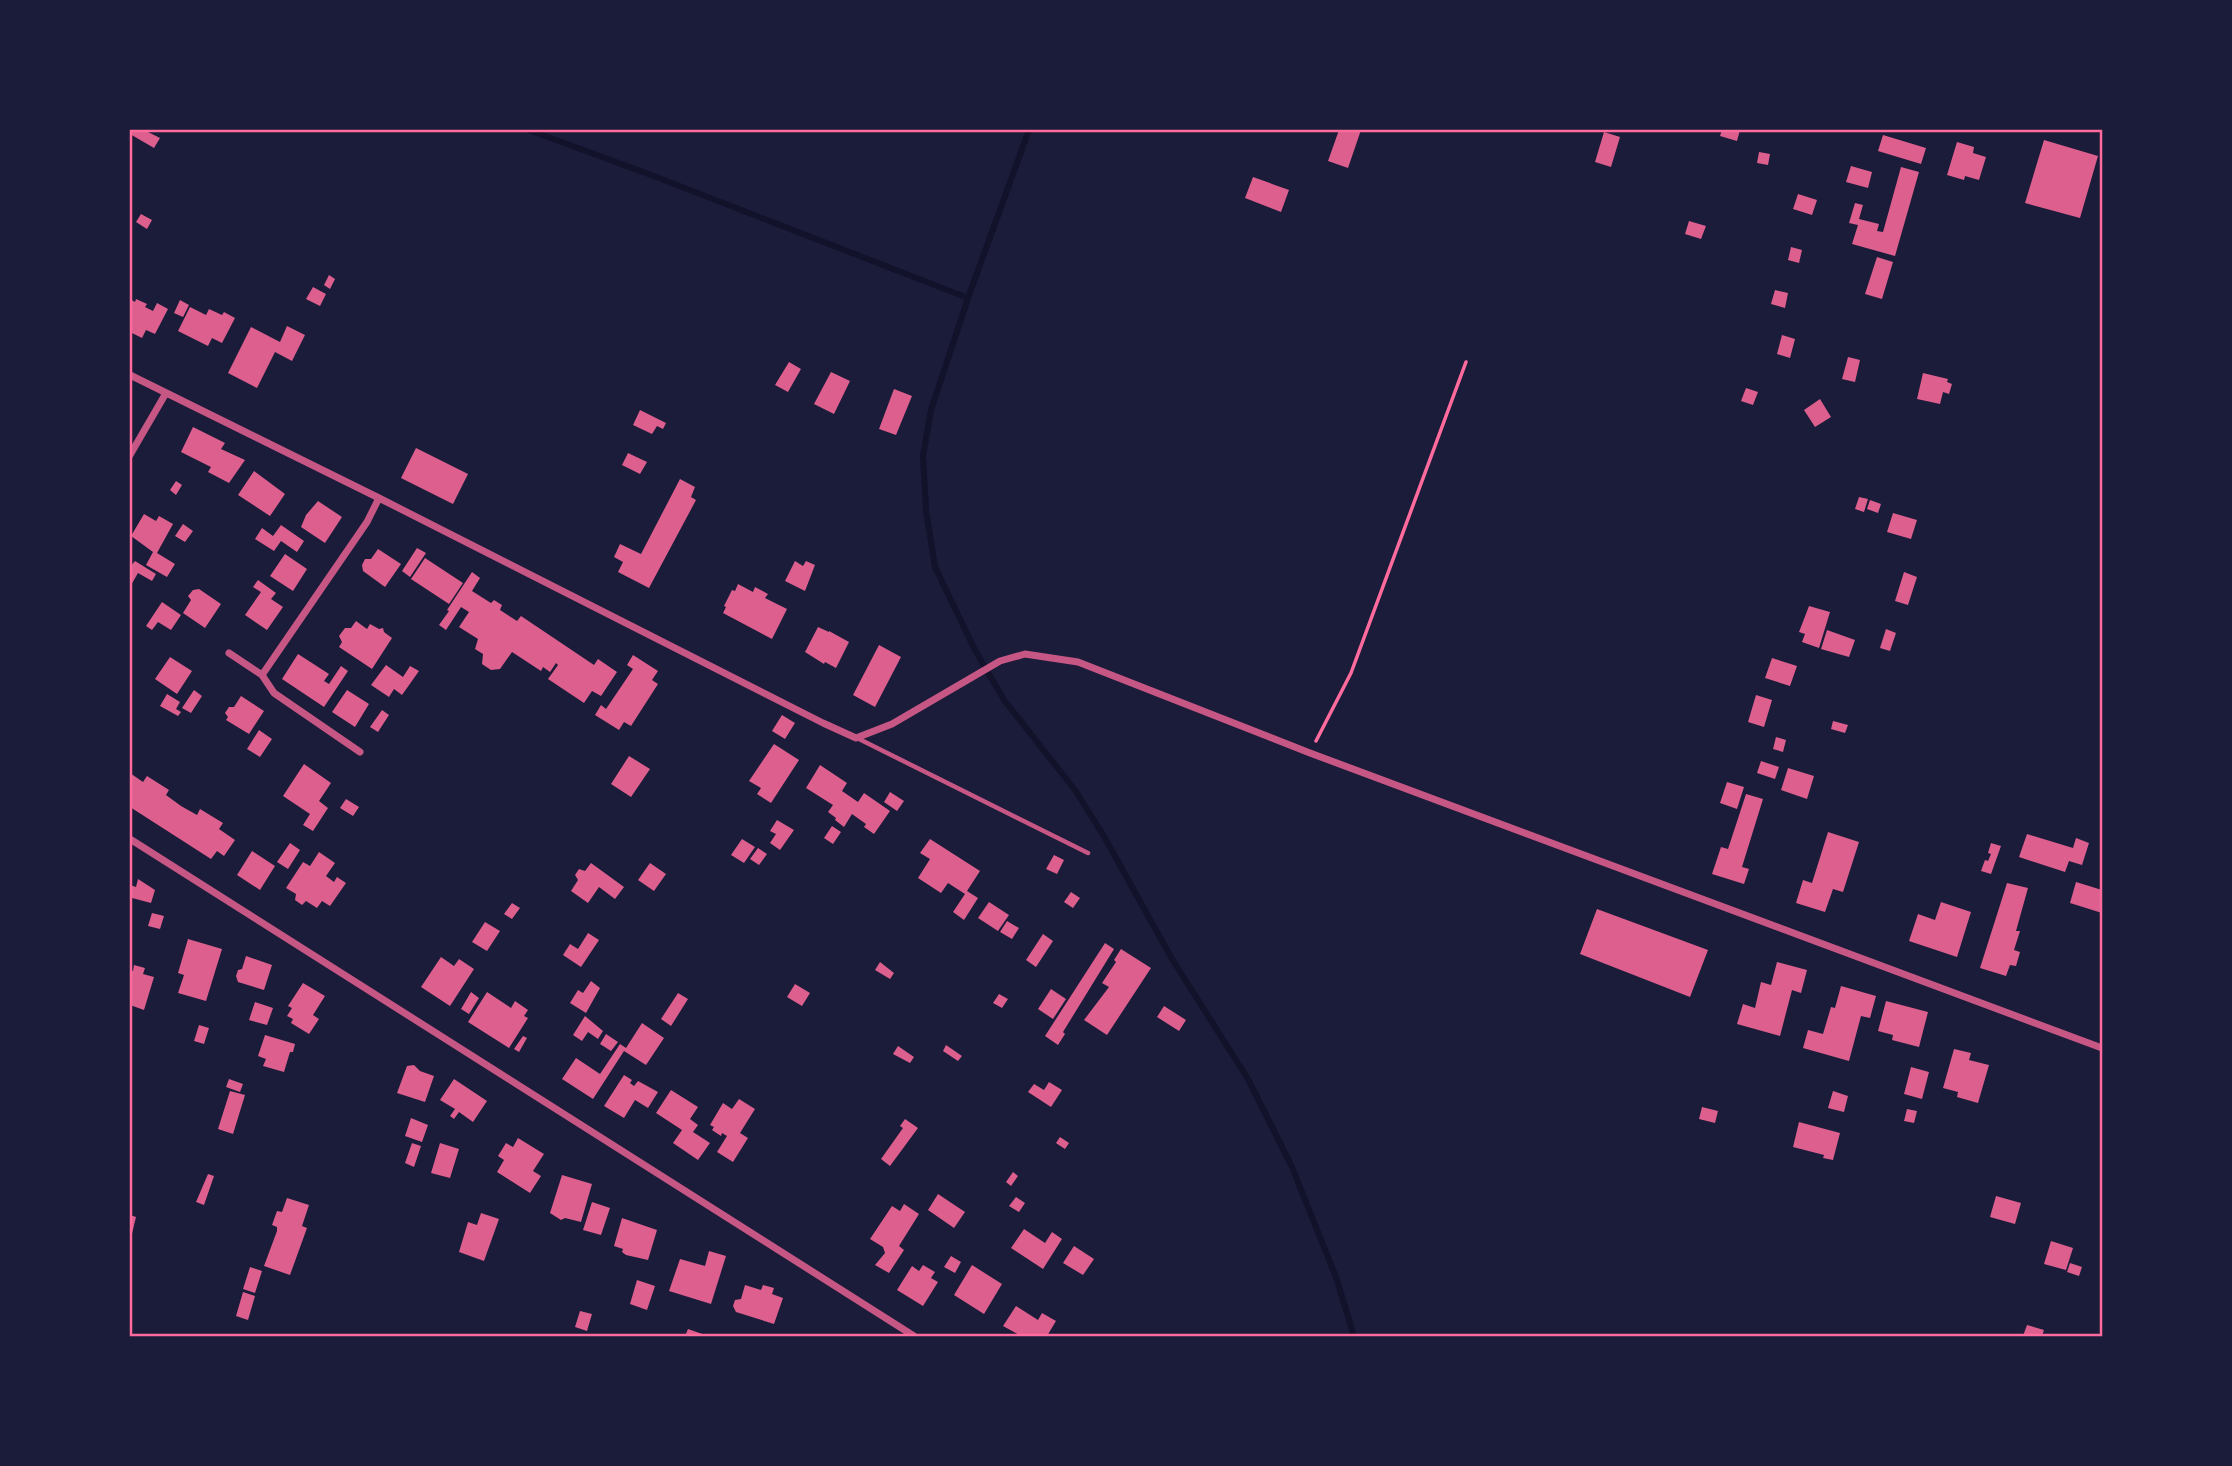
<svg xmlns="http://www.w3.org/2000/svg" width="2232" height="1466" viewBox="0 0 2232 1466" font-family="'Fira Sans Condensed',sans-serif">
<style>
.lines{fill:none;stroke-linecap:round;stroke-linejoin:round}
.stream{stroke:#12122b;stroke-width:6}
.building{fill:#dd5f8e}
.path{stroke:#ff6b9d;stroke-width:3.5}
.service{stroke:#c65784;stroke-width:4.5}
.minor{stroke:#c65784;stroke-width:7}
.neatline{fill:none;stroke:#ff6b9d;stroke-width:2.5}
</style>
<rect width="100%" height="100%" fill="#1b1b3a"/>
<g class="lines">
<path class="stream" d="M529,130L651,175L968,298
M1029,130L968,298L931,410L923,456L926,510L935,567L975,650L1004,700L1075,790L1105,838L1172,959L1248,1079L1292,1167L1336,1277L1354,1336"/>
</g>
<path class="building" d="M132,130H144L160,138L154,148L130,134Z
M1339,130H1361L1348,168L1328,161Z
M1722,130H1740L1737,141L1720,136Z
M1604,132L1620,137L1611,167L1595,162Z
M1883,135L1926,148L1921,164L1878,151Z
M2044,140L2098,156L2080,218L2025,203Z
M1957,142L1974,147L1973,153L1986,157L1979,180L1965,176L1964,180L1947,175Z
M1759,152L1770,154L1768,165L1757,163Z
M1851,166L1872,172L1868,188L1846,182Z
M1901,167L1919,172L1895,256L1852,244L1858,225L1849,223L1855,203L1863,205L1859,219L1879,224L1877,231L1883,232Z
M1253,177L1289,190L1281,212L1245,198Z
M1798,194L1817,200L1812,215L1793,209Z
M141,214L152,220L147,229L136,222Z
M1689,221L1706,226L1701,239L1685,234Z
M1791,247L1802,250L1799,263L1788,260Z
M1877,257L1893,262L1882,299L1865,294Z
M329,275L335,279L330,289L324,285Z
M313,287L326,294L320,306L306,299Z
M1775,290L1788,293L1785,308L1771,304Z
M130,299L135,302L136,299L147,304L145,307L153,311L157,303L168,309L155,334L146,330L142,338L132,333L130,338Z
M180,300L189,305L183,317L174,313Z
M190,307L206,315L209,309L222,315L224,312L235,318L222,343L212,338L208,346L178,331Z
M287,326L305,335L292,361L275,352L257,388L228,373L251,327L280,342Z
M1782,335L1795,339L1790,358L1777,354Z
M1848,357L1860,360L1855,382L1842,379Z
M789,362L801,369L788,392L775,385Z
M831,372L850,381L834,414L814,404Z
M1923,373L1948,379L1947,382L1952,384L1949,394L1943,392L1940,404L1917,399Z
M1746,388L1758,392L1753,405L1741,401Z
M894,389L912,396L896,435L879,429Z
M1820,399L1831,417L1815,427L1804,410Z
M640,410L666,423L663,429L657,426L652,434L633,425Z
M193,427L225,443L221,449L245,460L229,483L208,472L211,467L181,452Z
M416,448L468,474L453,504L401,478Z
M628,453L647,462L640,474L622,465Z
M254,471L285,494L270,516L238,495Z
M680,479L695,487L691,497L696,500L649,588L618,572L623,562L614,557L620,544L641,554Z
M176,481L182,485L176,495L170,490Z
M1859,497L1868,499L1864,512L1855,509Z
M1870,500L1881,504L1878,513L1867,509Z
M318,501L342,517L325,543L301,527L306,515Z
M1893,513L1917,520L1911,539L1887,532Z
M144,514L156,521L159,516L173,524L157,553L175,564L167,577L146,565L153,552L131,536Z
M183,524L193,531L185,542L175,536Z
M281,525L304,541L297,552L281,541L274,551L255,539L262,528L273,536Z
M417,548L426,553L410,577L402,571Z
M378,549L401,564L385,587L363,571L362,565L365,559H371Z
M285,554L307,569L293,591L270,576Z
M425,558L463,583L449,604L411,579Z
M135,561L156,574L152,581L138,573L130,587V567Z
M795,561L803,566L806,561L815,565L805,591L785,581Z
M472,572L480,578L472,591L491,603L494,600L502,605L500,610L517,621L521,616L594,665L598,659L617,672L601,696L592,691L584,703L548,679L558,665L556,663L550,672L543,667L541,671L512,652L500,669L491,670L482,664L483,654L475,649L478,639L459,627L469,612L461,607L446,630L439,625L449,611L447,610Z
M1904,572L1917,577L1908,605L1895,601Z
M258,580L276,593L271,599L283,607L267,630L245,615L261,592L253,587Z
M738,584L753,592L755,587L768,594L765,598L787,609L772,639L723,613L726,607L724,606L732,590L735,591Z
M199,589L221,604L205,628L183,613L191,600L188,596L193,590Z
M162,602L181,615L171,630L158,622L152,630L146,626Z
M1809,606L1830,612L1819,648L1802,642L1805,634L1799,632Z
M356,621L367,629L370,624L379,629L383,628L384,632L392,638L372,669L339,647L342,642L339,636L345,628H351Z
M818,627L829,632V631L849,642L836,668L825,662L824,664L805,652Z
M1886,629L1896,633L1890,651L1880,648Z
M1827,630L1855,640L1849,657L1821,649Z
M879,645L901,657L875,707L853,695Z
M298,654L329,674L324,681L329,684L341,666L348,671L324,707L282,679Z
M633,655L658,671L652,680L658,684L631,726L624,722L619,730L595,715L601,705L606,709L633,669L627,665Z
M170,657L192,671L177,694L155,679Z
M1772,658L1797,666L1790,686L1765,678Z
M386,665L403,677L410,666L419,671L402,695L394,689L389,697L371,685Z
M194,690L202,696L191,713L182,708Z
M347,690L369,704L355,727L332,712Z
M167,694L180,702L176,709L181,712L178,716L160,706Z
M1756,695L1772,700L1764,727L1748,722Z
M241,696L264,711L249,734L226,720L228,717L225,713L229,707H234Z
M382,710L389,715L378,732L370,727Z
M782,715L795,723L785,739L772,731Z
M1833,721L1848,725L1845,733L1831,729Z
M259,730L272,739L260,757L247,749Z
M1776,737L1786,740L1783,752L1773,749Z
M774,744L799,760L771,803L757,794L761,788L749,781Z
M629,756L650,769L631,797L611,784Z
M1761,761L1779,767L1775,779L1757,773Z
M304,764L331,783L319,801L328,808L313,831L303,825L310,814L283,796Z
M820,765L847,783L842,791L858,802L864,793L890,811L874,834L864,827L866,824L852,814L844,827L835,820L836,818L828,812L833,805L806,788Z
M1788,768L1814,776L1807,799L1781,790Z
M130,773L143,782L147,776L169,790L166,795L181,806L197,815L200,809L223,823L219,829L235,840L224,856L217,851L211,859L130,807Z
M1727,782L1744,787L1737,809L1720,803Z
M890,792L904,801L897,811L884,802Z
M1746,794L1763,799L1742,867L1749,869L1744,884L1712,874L1721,847L1728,849Z
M346,799L359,807L353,816L340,808Z
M777,820L794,830L780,850L770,843L776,834L770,831Z
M832,826L841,832L833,844L824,838Z
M1828,832L1859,842L1843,892L1833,889L1825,912L1796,903L1803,880L1812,883Z
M2027,834L2073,848L2076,838L2089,843L2082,865L2069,861L2065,872L2019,857Z
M742,839L755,847L744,863L731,855Z
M930,839L980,871L967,891L978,898L964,920L953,912L965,894L948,883L941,893L918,878L930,859L920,853Z
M290,843L300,850L288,869L277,862Z
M1991,843L2001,846L1991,874L1981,871L1985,860L1988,861L1991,854L1988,853Z
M758,848L767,854L759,865L750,859Z
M252,851L275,866L260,890L237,875Z
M319,852L335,863L326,876L334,882L337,877L346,883L330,906L322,901L317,908L306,901L302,905L295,900L296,894L286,888L303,862L310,866Z
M1054,855L1064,860L1057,874L1046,869Z
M591,863L624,887L615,899L599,887L588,903L571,891L578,880L575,875L579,869L585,871Z
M650,863L666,874L654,891L638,880Z
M138,879L155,890L151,903L132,898L130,905V885L136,887Z
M2076,882L2102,890V913L2070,903Z
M2007,883L2028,888L2016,931H2020L2014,950L2020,952L2016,966L2010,965L2006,976L1980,968Z
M1071,892L1080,898L1073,908L1064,902Z
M989,902L1009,915L998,931L978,918Z
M1941,902L1971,912L1957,957L1909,941L1918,914L1935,920Z
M512,903L520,908L512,919L504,914Z
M1597,909L1708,950L1690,997L1580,954Z
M152,913L164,916L160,929L148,926Z
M1007,921L1019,928L1012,939L1000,932Z
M485,922L500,931L487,951L472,942Z
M588,933L599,940L581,967L563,955L570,944L578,949Z
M1043,934L1053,941L1036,967L1026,960Z
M188,939L222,949L206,1001L178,993L184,975L178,973Z
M1105,943L1114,949L1063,1032L1065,1034L1058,1045L1045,1036Z
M1121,949L1151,968L1107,1035L1084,1020L1109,987L1102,983L1116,962L1114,960Z
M246,956L272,965L264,990L238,982L236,976L238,970L242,969Z
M441,957L454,966L459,959L474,969L450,1006L421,987Z
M880,962L894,973L890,979L875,970Z
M1777,962L1807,970L1801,993L1792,990L1780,1036L1737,1024L1743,1004L1755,1008L1761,982L1771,985Z
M134,965L145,968L143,974L154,977L144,1010L130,1005V970L133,971Z
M591,981L600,988L586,1013L570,1003L578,990L583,993Z
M303,983L325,996L313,1015L319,1019L309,1034L291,1023L293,1019L287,1016L292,1008L288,1006Z
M795,984L810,993L802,1006L787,997Z
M1841,986L1876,996L1870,1018L1861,1016L1849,1061L1803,1048L1808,1030L1823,1034L1831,1007L1835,1008Z
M1051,989L1066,999L1053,1019L1038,1009Z
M471,992L479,998L469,1014L461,1009Z
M487,992L511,1008L515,1001L528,1010L524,1016L528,1018L509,1048L468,1022Z
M678,993L688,999L671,1026L661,1019Z
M999,994L1008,999L1002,1008L993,1003Z
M1886,1001L1928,1012L1919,1047L1892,1040L1893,1035L1878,1031Z
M255,1002L273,1008L267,1025L249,1020Z
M1164,1006L1186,1020L1179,1031L1157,1017Z
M585,1016L603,1031L598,1039L588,1032L582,1041L573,1035Z
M642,1023L664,1038L646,1065L624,1051L593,1099L562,1079L576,1058L600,1074L620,1044L626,1048Z
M199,1025L209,1028L204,1044L194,1041Z
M606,1034L618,1042L611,1051L600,1044Z
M265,1035L295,1044L293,1052H290L284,1072L263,1066L266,1059L258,1056Z
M523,1036L527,1038L519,1052L514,1049Z
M946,1045L962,1056L958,1061L943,1051Z
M898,1046L914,1057L910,1063L893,1054Z
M1954,1049L1971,1053L1969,1060L1989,1065L1978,1103L1957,1097L1958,1092L1943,1088Z
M414,1065L420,1071L434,1076L425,1102L397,1093L407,1066Z
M1911,1067L1929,1072L1922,1099L1904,1094Z
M624,1075L632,1080L630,1083L634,1086L638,1081L658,1092L648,1108L635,1100L624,1118L604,1106Z
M229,1079L243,1084L240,1092L226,1087Z
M454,1079L487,1101L473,1122L459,1112L454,1119L450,1116L455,1109L440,1100Z
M1049,1082L1062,1090L1051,1107L1028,1092L1034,1084L1044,1090Z
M671,1090L698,1107L690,1119L698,1125L693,1132L710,1143L698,1160L673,1143L682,1130L656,1113Z
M230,1091L245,1095L233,1134L218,1129Z
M1833,1091L1848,1096L1844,1112L1828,1108Z
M739,1099L755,1109L740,1133L748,1138L733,1162L717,1152L727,1136L722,1133L721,1136L712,1130L714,1127L710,1125L723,1103L732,1109Z
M1702,1107L1718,1111L1715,1123L1699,1119Z
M1907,1109L1917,1111L1914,1123L1904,1121Z
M411,1118L428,1125L422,1142L405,1136Z
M905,1119L918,1128L890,1166L881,1159L903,1128L900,1126Z
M1799,1122L1840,1133L1833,1160L1823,1158L1824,1155L1793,1147Z
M1060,1137L1069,1143L1065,1149L1056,1143Z
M518,1138L544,1154L533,1171L541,1176L530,1193L497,1172L504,1160L498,1156L506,1143L513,1147Z
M412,1143L421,1146L414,1167L405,1163Z
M440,1143L459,1149L450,1178L431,1173Z
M1013,1172L1018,1176L1011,1186L1006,1182Z
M208,1174L214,1176L204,1205L196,1202Z
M562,1175L592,1184L581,1222L565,1218L561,1220L550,1213Z
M938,1194L965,1212L954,1228L928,1210Z
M1996,1196L2021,1203L2015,1224L1990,1217Z
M1016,1197L1025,1203L1019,1212L1009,1206Z
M287,1198L309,1205L302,1226L307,1228L290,1275L264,1266L277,1231V1227L272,1225L277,1211L282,1212Z
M592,1202L610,1208L601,1235L583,1230Z
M904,1204L919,1214L899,1246L904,1250L889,1273L875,1265L885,1253L883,1247L870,1239L892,1206L900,1211Z
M481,1213L499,1219L484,1261L459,1252L468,1222L477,1225Z
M130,1215L136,1217L130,1242Z
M622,1218L657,1230L648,1260L626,1255L622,1252L623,1249L614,1246Z
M1024,1229L1045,1243L1052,1232L1062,1239L1043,1269L1011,1248Z
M2051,1241L2073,1248L2066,1270L2044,1264Z
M1074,1246L1094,1259L1083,1275L1063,1263Z
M709,1251L726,1256L711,1304L669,1291L680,1259L705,1266Z
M951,1256L961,1262L955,1273L944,1267Z
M2070,1263L2082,1267L2079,1276L2067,1272Z
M923,1265L935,1272L931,1278L938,1282L923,1306L897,1290L912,1266L919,1271Z
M972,1265L1002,1284L984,1314L954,1295Z
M250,1267L262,1271L255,1293L243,1289Z
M637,1280L655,1286L647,1310L630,1304Z
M745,1285L761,1290L763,1285L774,1288L772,1294L783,1298L774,1324L736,1312L733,1306L735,1300L741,1299Z
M243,1292L255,1296L248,1320L236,1316Z
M1016,1306L1038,1320L1042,1313L1056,1321L1047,1336H1021L1003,1326Z
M580,1311L592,1314L587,1331L575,1327Z
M2027,1325L2044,1330L2042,1336H2023Z
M688,1329L708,1336H685Z"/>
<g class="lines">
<path class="path" d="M1316,741L1351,673L1466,362"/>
<path class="service" d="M857,738L1088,853"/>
<path class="minor" d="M130,375L379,498L823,723L856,738L892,724L1000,661L1025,654L1078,662L1310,753L2102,1048
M130,455L166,393
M229,653L262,675L274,693L360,752
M262,675L367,522L379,498
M130,839L914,1336"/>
</g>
<rect width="2232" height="1466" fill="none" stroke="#1b1b3a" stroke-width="262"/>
<rect x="131" y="131" width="1970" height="1204" class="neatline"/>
</svg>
